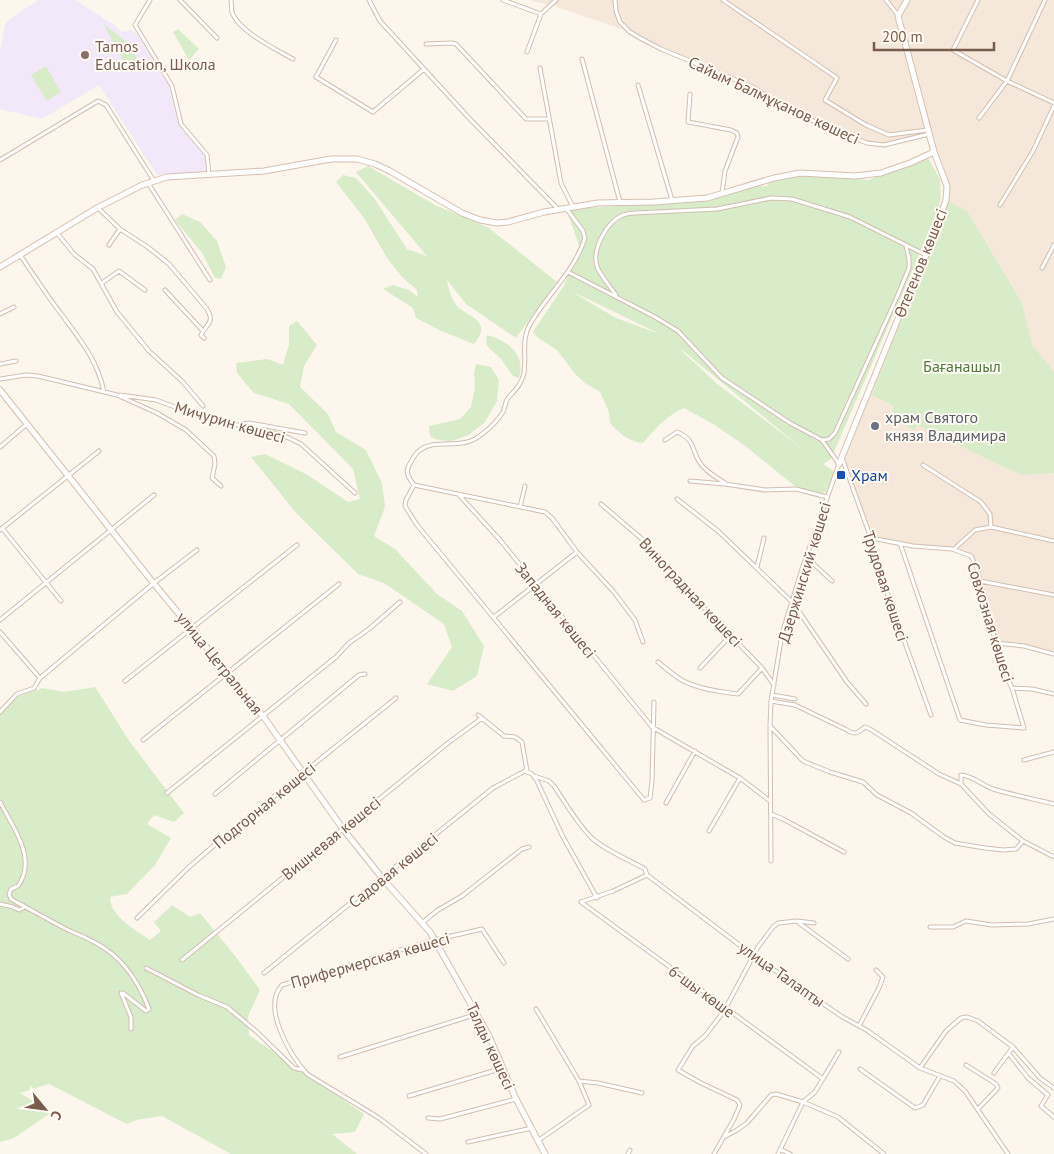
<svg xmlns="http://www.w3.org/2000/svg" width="1054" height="1154" viewBox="0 0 1054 1154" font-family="'PT Sans',sans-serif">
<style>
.residential{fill:#f5e8da}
.education{fill:#f3e8fa}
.green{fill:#d8ecc9;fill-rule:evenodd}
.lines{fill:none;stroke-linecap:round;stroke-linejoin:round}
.street-casing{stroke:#d1beb0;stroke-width:5}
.secondary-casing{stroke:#d6c0b0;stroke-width:7}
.street{stroke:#fff;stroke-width:3}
.secondary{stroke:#fff;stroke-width:5}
.education-dot{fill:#8d6e63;stroke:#fffaf3;stroke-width:2}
.worship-dot{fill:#6b7280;stroke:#fffaf3;stroke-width:2}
.transit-dot{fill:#1a4fb4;stroke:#fffaf3;stroke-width:2}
.labels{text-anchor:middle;stroke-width:4;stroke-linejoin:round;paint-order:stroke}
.education-label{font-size:16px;fill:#785e54;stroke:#fffaf3;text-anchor:start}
.street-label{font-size:16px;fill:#7a5c4d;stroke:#fffaf3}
.park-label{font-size:16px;fill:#537a41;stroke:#fffaf3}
.worship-label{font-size:16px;fill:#5b616d;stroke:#fffaf3;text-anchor:start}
.transit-label{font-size:16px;fill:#164399;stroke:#fffaf3;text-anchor:start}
</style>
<rect width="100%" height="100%" fill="#fdf6ec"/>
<path class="residential" d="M528,0H1054V654L1024,646L996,643L977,568L971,556L954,549L913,546L871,538L841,457L946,200L929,135L884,145L867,143L784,108L755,88L630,32L551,5Z"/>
<path class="education" d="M38,0H75L113,24L122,32L131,30L136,33L169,86L179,126L205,157L206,171L157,175L99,85L42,119L0,109V50L6,22Z"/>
<path class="green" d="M103,23L128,43L137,59L122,67L121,64L124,62Z
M178,29L199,49L189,60L173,32Z
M46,66L61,92L47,101L31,75Z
M928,158L940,179L941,198L934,220L831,459L823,464L835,472L826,492L820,493L796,487L744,445L713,424L684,408C666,416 655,429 643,443C629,442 619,433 610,423L609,412L600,392L585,383L576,375L557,350L538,338L533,332L563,287L580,248L566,208L573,207L584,208L676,203L744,187L768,186L769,179L822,174L868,180ZM574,293H575L660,334L616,318ZM681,350H682L804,450L716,383Z
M368,166L435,205L489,228L557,282L516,338L466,304L447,280C448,286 452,301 457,306C470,319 493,320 474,344L441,331L416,318L413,308L383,289L393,285L409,290L418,297L417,290L402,277L387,258L364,218L336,182L343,175L356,178L374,198L407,249L427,256L356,172Z
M946,200L967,211L1022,303L1032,345L1054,372V473L1021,475L917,425L914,430L891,418L894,412L892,411L894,406L872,395L926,255Z
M182,214L200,222L217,241L226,267L221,279L215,278L202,253L175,220Z
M297,321L317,345L304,366L300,387L328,414L336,432L366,450L382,483L385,507L374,536L395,549L437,594L462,611L484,646L477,676L453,691L427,684L452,647L444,624L384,583L358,574L297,514L251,457L265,454L306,474L348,502L360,499L353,469L289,404L254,393L237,373L236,363L267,359L283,365L289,344V326Z
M487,335C508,341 526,354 519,378L513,376L501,359L487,346L486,341Z
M476,364L491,367L499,380L497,401L485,422L469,435L449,442L435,439L430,436L429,426L460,419L471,407L475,388L474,373Z
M95,687L130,742L184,813L174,822L154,815L147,824L171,838L155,865L127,894L110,897C110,917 136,930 150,940L161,931L154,922L172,905L190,917L200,913L236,957L260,990L248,1016L249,1035L364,1114L355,1132L332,1134L357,1154H231L162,1116L136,1120L127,1124L49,1084L20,1093L52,1112L14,1138L0,1142V712L19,696L42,688L64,692Z"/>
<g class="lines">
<defs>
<path id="street" d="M150,0L135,25L172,86L181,124L207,155L209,175
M180,0L217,38
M231,0C232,3 231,9 232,12C238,31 277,50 293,59
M369,0L380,21L468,117L558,209
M503,0L541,14
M615,0L616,11L620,22L630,32L640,38L661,49L755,88L784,108L841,133L867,143L884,145L929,134
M723,0L837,78L825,100L866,125L889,135L928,130
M886,0L898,15
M978,0L953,50L1007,81L1054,103
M336,40L316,77L373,112L424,69
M426,44L452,43L456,44L526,119H549
M527,52L541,14L556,0
M582,59L620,202
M540,68L561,183L573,207
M638,85L672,200
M690,94L688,122L731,130L737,133L738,137L725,171L722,193
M979,118L1007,81L1045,0
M0,160L98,101L106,105L154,181
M148,183L210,280
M1000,205L1033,151L1054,106
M98,208L120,229L149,248L169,264L207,309C215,323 207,323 201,335L204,338
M566,208L583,231L585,238C575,270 549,293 532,321C520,339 527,354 524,373C521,385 516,389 508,398C505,402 505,408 503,412C498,420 489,429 482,434C462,452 437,437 420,450C417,452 413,458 411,462C404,471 408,477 414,485L545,512L552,518L577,552L613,591L635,620L643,642
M57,233L74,254L93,269L117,312L149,351L182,381L203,406
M109,245L120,229
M20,255C34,275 47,296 62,315C81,341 97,359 104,392
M1042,268L1054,245
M568,272L655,317L678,331L722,378L790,423L822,440L839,464L802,569L782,634L771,701L770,726L771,861
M102,283L119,271L145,290
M165,290L203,331
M616,295C610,287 603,278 598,269C590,252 606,222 623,215C626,214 631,213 635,213L717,209L771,198L792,199L850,217L926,255
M0,314L14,307
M0,364L16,361
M0,379L26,375L38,376L117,395L157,413L186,430L214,456L215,464L212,478L221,486
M120,395L156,400L205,418L224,423L257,428L289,438L301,444L355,493
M242,424L249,423L305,433
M665,440L677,432C696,440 691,450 700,463C706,472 716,477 725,483
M822,440L829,439L835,433L897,297L909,268V259L906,246
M0,447L27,424
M842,458L868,530L877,565L931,715
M923,465L981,502L990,514L991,527
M690,481L725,484L765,490L796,489L827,497
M414,485L406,500L405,506L417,525L644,800L650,798L652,781L654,702
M459,495L500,540L652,727L740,778L770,801
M677,499L718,531L789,599L800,613L847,682L866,704
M601,504L642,539L652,554L762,668L774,685
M520,507L525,486
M2,528L61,601
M0,530L99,451
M871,538L913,546L952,549L971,556L977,568L1001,664L1012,688L1024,728L986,725L960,720L900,543
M954,549L975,530L991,527L1054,541
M806,557L832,581
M757,567L764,538
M980,581L1054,595
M494,617L577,552
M0,620L154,495
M0,632L40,678
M996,643L1024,646L1054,654
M658,662C664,667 670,672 677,677C691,688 720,692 738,694L762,668
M700,668L731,635
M125,681L297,545
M1012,688L1032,689L1054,694
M772,695L795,699
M771,701L795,705L845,729C854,735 857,734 865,727L870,729L939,774L961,784L989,814L1023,841L1054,857
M0,712L17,694L34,688L40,678L154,583L197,550
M478,715L504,736L515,737L522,742L527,771
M770,726L803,761L830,772L863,782L877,795L911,813L944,837L955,843L985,848L1003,850L1016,849L1023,841
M143,740L339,584
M1024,760L1054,752
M534,776L549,781L554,786C565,802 579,827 594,840C609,852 629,860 645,869L647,875
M961,783V775C971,775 982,785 993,789C1013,795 1034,799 1054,804
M167,793L336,657L349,643L369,629L400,602
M215,794L359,675L365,674
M0,802C12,826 38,858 18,886L11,889L9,894L11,899C29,909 47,919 66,929C75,933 85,937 94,942C122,956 138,980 149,1009L146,1011L123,993H121L131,1017V1029
M666,803L695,751
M771,814L783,819L844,852
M709,831L740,778
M647,875L754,956L841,1016L868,1031L920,1068L954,1081L965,1091L1008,1154
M581,902L823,1079
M581,902L613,891L647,875
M0,904L13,907L19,910L23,908V905
M137,918L188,868L226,835L396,698
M423,922L438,910L462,896L522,849L529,847
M799,923L848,959
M930,927H953L966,921L992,925L1028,924L1054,919
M182,960L448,743L482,718
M146,968L198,995L227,1007L257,1032L294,1068L303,1070
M264,973L493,788L525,771L532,774L537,781L562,835L597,898
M536,1009L579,1081L589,1105L539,1140
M859,1026L879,988L883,977L876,970
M839,1052L815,1092L803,1102L838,1117L884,1154
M1009,1054L1028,1078L1048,1095L1041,1106L1054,1117
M340,1057L477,1014
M966,1065L996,1084L998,1088L978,1109
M920,1068L946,1031L961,1018L967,1017L978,1021L1013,1047L1040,1078L1054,1088
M860,1069L915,1108L923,1105L940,1076
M994,1073L1013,1047
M579,1081L598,1083L642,1093
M409,1096L503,1068
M428,1118L440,1119L516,1099
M724,1137L737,1130L747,1123L771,1095L776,1094L803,1102L778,1154
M468,1142L532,1128
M780,1149L790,1154
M426,1154L379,1118L307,1074C291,1056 261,1008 282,985L434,940L482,929L504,963
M628,1154L630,1150
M714,1154L734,1119L740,1105L737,1100L701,1083L678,1070L693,1046L705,1036L724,1011L758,947L773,927L778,923L797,921L814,923"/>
<path id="secondary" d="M0,267L97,208L142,185L167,177L264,171L331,159H357L375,164L390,171L462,213L480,220L497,223L508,222L544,212L598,203L654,202L707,198L774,178L800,173L855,176L881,173L910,163L934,152
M0,390L151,580L263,716L343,829L383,879L430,932L489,1036L516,1099L545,1154
M839,464L904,304L926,255L946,200L947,186L934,152L898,16L907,0"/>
</defs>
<use href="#street" class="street-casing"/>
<use href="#secondary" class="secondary-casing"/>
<use href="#street" class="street"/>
<use href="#secondary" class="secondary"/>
</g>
<circle class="education-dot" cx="85" cy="55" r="5"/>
<circle class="worship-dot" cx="875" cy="426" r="5"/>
<rect class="transit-dot" x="836" y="470" width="10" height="10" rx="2.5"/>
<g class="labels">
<g class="education-label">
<text x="95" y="52">Tamos<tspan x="95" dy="18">Education, Школа</tspan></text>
</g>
<g class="street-label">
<text transform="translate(774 100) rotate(25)" y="6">Сайым Балмұқанов көшесі</text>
<text transform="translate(920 263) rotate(-68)" y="6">Өтегенов көшесі</text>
<text transform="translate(230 422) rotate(16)" y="6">Мичурин көшесі</text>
<text transform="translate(804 572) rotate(-73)" y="6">Дзержинский көшесі</text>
<text transform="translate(886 586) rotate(72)" y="6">Трудовая көшесі</text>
<text transform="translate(691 592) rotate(47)" y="6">Виноградная көшесі</text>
<text transform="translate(556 610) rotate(51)" y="6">Западная көшесі</text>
<text transform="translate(991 622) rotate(73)" y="6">Совхозная көшесі</text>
<text transform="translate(220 663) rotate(51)" y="6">улица Цетральная</text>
<text transform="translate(264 805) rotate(-39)" y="6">Подгорная көшесі</text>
<text transform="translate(331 838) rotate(-39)" y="6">Вишневая көшесі</text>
<text transform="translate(393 870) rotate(-39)" y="6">Садовая көшесі</text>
<text transform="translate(370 960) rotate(-16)" y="6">Прифермерская көшесі</text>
<text transform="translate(782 974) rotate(35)" y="6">улица Талапты</text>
<text transform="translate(702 991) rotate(36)" y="6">6-шы көше</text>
<text transform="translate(491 1046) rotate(65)" y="6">Талды көшесі</text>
</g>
<g class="park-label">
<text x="962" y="372">Бағанашыл</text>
</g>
<g class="worship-label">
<text x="885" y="423">храм Святого<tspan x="885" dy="18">князя Владимира</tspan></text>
</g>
<g class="transit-label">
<text x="851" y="481">Храм</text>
</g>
</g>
<g transform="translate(45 1109) rotate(119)" stroke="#fffaf3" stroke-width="4" paint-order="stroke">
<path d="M0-4L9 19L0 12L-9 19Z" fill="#7a5c4d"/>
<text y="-8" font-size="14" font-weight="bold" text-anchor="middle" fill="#7a5c4d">С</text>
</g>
<path d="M874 42v8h120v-8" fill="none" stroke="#7a5c4d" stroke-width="2.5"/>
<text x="882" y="42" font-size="15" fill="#7a5c4d" stroke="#fffaf3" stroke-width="4" paint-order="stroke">200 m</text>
</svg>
